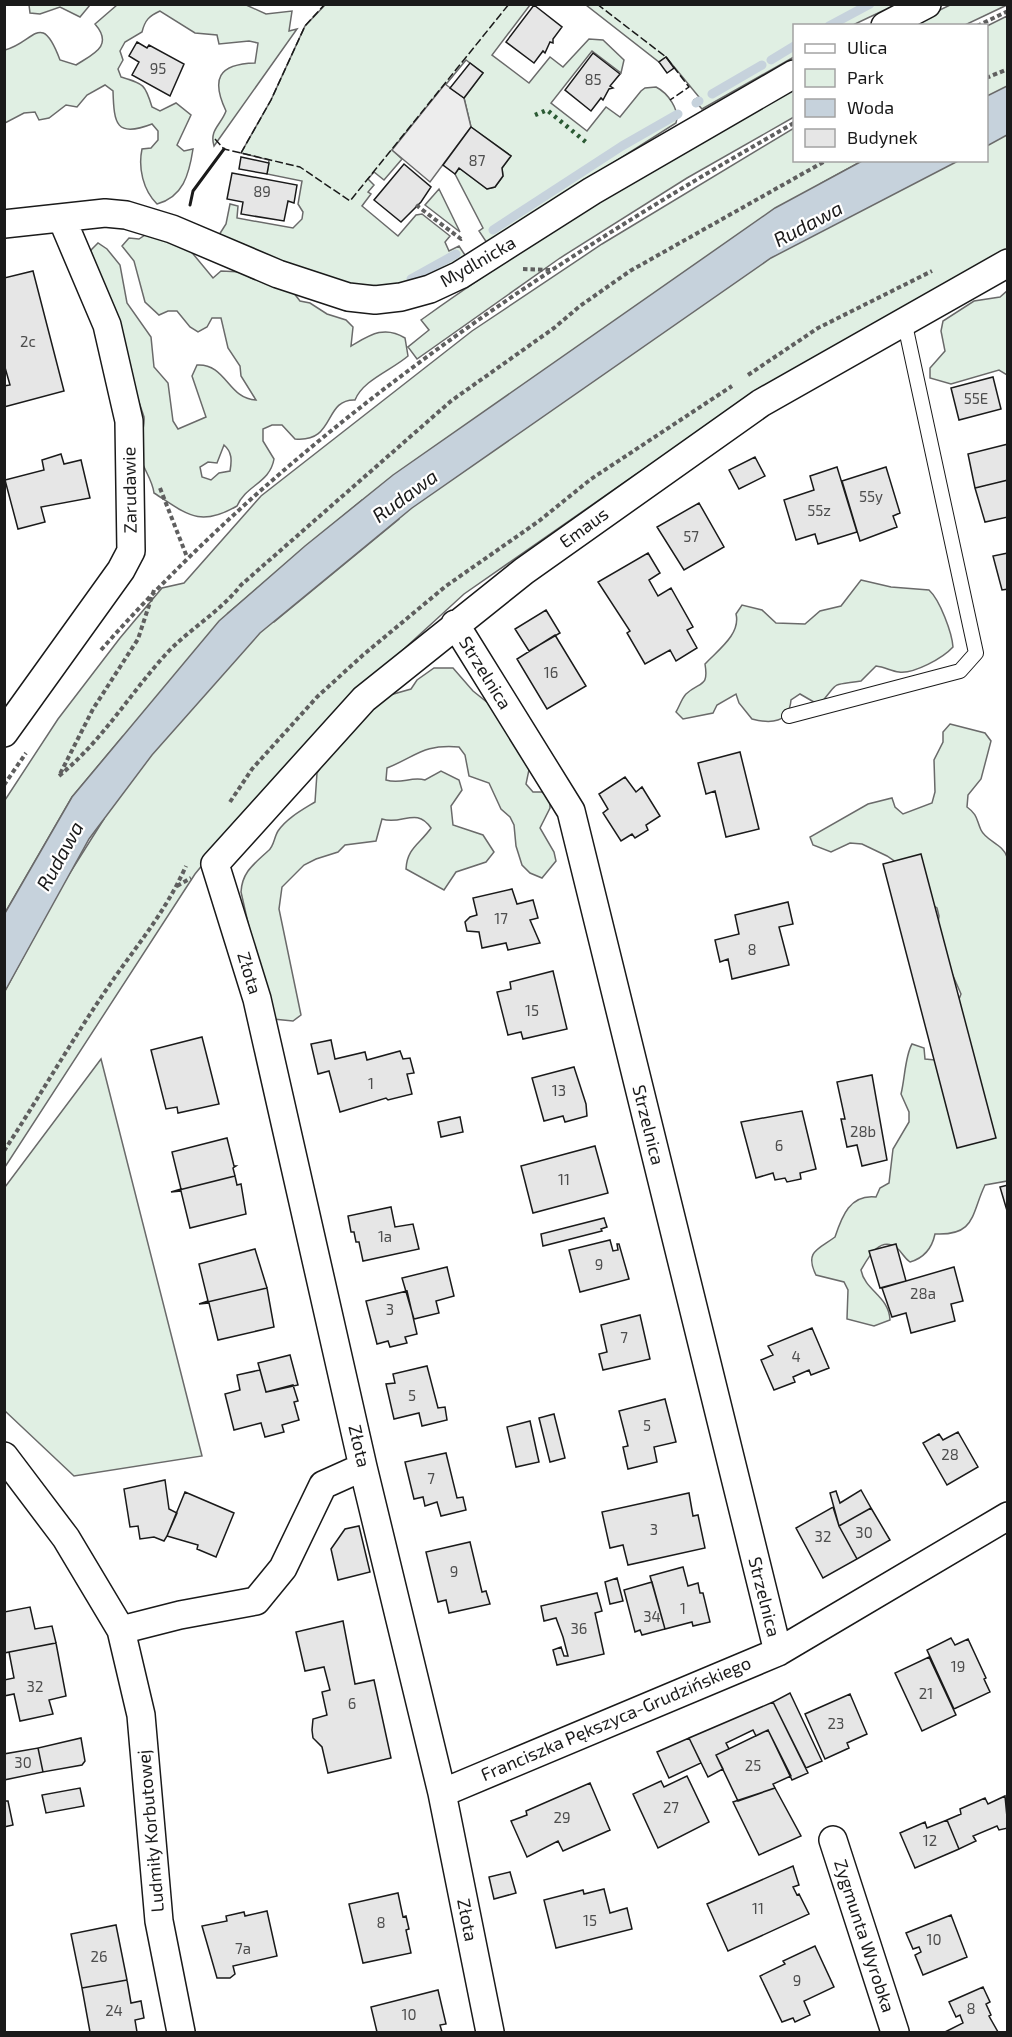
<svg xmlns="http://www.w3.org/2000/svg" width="1012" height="2037" viewBox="0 0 1012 2037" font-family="'Exo 2',sans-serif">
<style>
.green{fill:#e0efe3;stroke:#6a6a6a;stroke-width:1.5;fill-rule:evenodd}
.parking{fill:#ededed;stroke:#6a6a6a;stroke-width:1.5}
.water{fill:#c6d2dc;stroke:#6a6a6a;stroke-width:1.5}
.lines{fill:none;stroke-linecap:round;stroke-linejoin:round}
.stream{stroke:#c6d2dc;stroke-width:9}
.building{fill:#e6e6e6;stroke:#1a1a1a;stroke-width:1.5}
.service-casing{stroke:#1a1a1a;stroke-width:16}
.minor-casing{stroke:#1a1a1a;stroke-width:30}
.path{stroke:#5f5f5f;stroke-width:4;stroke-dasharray:4.5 3;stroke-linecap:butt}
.service{stroke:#fff;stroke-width:14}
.minor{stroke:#fff;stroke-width:27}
.hedge{stroke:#2b5a34;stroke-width:4.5;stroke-dasharray:3 4.5;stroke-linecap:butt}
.fence{stroke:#1a1a1a;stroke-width:1.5;stroke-dasharray:8 3;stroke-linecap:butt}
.wall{stroke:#1a1a1a;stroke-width:3}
.labels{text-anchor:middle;stroke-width:4.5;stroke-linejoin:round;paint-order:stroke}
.number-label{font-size:15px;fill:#4d4d4d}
.street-label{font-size:18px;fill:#1a1a1a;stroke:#fff}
.water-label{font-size:20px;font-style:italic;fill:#1a1a1a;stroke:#fff}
</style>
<rect width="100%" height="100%" fill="#fff"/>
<path class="green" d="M244,4L266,14L292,11L289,31L297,29L214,146C209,130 221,125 226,111C211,79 218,64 255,63L258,43L249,41L219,44L217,35L195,33L160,11C149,16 145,20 142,32L125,42L120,51L123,60L118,69L121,77C144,84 145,84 152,107L160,111L176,103L191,115L177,145L184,151L193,149C189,175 183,197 157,204C143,190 138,168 142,149L151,148L158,140V131L152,124C116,138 114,124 113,91L105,85L87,95L77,107L66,105L49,118L39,120L35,112L24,113L5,123V50C34,43 41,9 60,60L76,65C93,54 114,46 95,24L117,5Z
M29,5V4L90,5L80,17L60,7L40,14L30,13Z
M325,5H530L492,55L529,83L550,57L563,67L589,39L603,40L624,60L621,73L592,51L551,103L587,131L606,107L620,117L641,91L645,88L656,87C668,93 680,110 676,123L487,243L479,231L483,228L455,174L459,168L487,189L495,187L503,176L502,168L511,156L471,127L464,98L483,73L466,60L392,150L402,159L384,180L374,172L368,179L374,185L368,192L371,194L362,206L398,236L416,215L422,214L450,236L445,242L449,251L459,246L465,255C380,318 304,271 219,235L226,224L230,204L238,206L237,218L293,228L302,219L303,212L298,204L302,181L267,174L269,160L241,153L271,100L305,26Z
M586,5H895L853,25L794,26V57L702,109L694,100L699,97L666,57L659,62Z
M950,5H1007L965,25L907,26Z
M1007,16V252L951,281L635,475L464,594L382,669L235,825L195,874L5,1167V991L61,887L104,819L123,736L72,797L5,913V800L58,719L120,638L162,588L184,583L261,496L472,331L602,244L794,128V160L862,161L820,184L899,161L986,160L987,108L990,95L986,96L987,26ZM362,500L400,514L399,519L274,622L228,613Z
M794,85V117L687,178L560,258L417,359L408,347L429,330L421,320C540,234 668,161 794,85Z
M439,189L460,232L425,205Z
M148,233L189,249L213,278L221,271L242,272L251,278L293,292L300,301L310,303L327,314L346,320L353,327L351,346C370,335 384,325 405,338L408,356C392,370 363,380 355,400C323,399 336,443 295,439L282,425H272L263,429V441L274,459C270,483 246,485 237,506C199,528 187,514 154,493C152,476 138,464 139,446C140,436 145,429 144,417L94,269L91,250L98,243L107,249L120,265L127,303L151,337L154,367L168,383L173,421L178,429L206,417L192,376L197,365C226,363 228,399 256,400L241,376L240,366L228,348L221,318H212L207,327L198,332L190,327L177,311H168L159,315L145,302L134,261L122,246L129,238L139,239ZM224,445C232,452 232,460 230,471L219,473L211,480L202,477L200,467L208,462L217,463Z
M1007,291V375L999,370L951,384L930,378V368L945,351L941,331L943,321L974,301L1000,297Z
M861,580L891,587L929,590C940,600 952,633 953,647C943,658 914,674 899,672C891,671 885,667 876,666L861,681C827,686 841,681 819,705L800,694L791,700C789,723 771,724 752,719L739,703L736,694L717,705L713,713L683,719L676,712C679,707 682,698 686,694C700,681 709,688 705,664C718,650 741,634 736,614L742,605L762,610L776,623L805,624L820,611L841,606Z
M434,668H453L473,691L488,703L530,765L526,784L533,792H542L550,797V808L540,828L554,852L556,861L542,878L530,873L522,865L516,846L514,825L510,817L501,809L489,783L469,776L465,755L459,747C423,744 417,756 387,768L386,780C401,785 411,776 425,780L441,771L459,780L462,790L451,806L453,825L483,835L494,852L486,862L456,872L444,890L406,869C407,848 420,844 431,828C416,806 402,826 382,819L376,841L345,845L338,852L316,859L304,865L282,887L279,909L301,1015L293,1021L273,1019L268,1011L241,892C242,872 254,864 268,851C274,847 274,837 278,831C287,818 302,810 315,802L317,773L334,747L339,730L390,695L411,689L417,680Z
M950,724L985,733L991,741L981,779L968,795L967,807C978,815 976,819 981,830C986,841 1003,844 1007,857V1181L985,1185C971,1214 976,1236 935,1234C932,1248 924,1258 910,1262C904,1258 902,1252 897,1248C880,1235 868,1258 861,1270C865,1291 889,1296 890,1320L874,1326L847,1319L848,1290L844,1282L816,1275C804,1251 819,1249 835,1237C842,1216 850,1194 876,1197L880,1188L889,1183L893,1149L909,1122V1112L901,1094C905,1078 905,1056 912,1044L924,1048L925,1059L935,1060L961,994L936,937L939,916L937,908L928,902L913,874L887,856L862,844L850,843L831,852L813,845L810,837L868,804L892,798L895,807L903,814L932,803L935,792L934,760L943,742V732Z
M101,1059L202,1456L74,1476L5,1411V1187Z"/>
<path class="parking" d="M445,84L464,98L471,127L430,182L392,150Z"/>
<path class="water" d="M1007,86V135L987,146V96Z
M862,161H958L771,258L412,508L260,633L152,755L89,839L5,991V913L72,797L219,621L305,546L393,475L775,208Z"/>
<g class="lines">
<path class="stream" d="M829,26L870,4
M771,60L794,46
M712,94L762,65
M696,103L699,101
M493,230L622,146L678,114
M411,279L456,254"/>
</g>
<path class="building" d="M534,5L562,27L553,39V43L550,42L545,53L543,51L534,63L506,42Z
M137,42L147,48L149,45L184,64L170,96L132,75L139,62L129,56Z
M593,53L620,74L610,86L613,88L609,89L603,100L601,98L591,111L565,90Z
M666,57L674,68L667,73L659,62Z
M470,63L483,73L464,98L450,88Z
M471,127L511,156L502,168L503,176L495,187L487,189L459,168L455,174L443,165Z
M241,157L269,163L267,174L239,169Z
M404,164L431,187L421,202L401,222L374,200Z
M232,173L297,185L294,203L288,201L284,221L241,214L243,202L227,199Z
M33,271L64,391L4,407V386L10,385L4,364V278Z
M993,377L1001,409L959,420L951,388Z
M1008,444V480L975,488L968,454Z
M61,454L64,464L81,460L90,498L41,507L45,522L18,529L5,480L44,470L42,460Z
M755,457L765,476L739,489L729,470Z
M837,467L857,532L818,544L815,534L796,540L784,500L814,490L810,476Z
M886,467L900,513L893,516L897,527L860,541L842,481Z
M1008,480V517L985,522L975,488Z
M699,503L724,547L684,570L657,527Z
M648,553L660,573L649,580L658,596L671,588L693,627L687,630L697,648L676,661L670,650L645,664L627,633L630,631L598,582Z
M1008,553V589L1002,590L993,556Z
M546,610L560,633L529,651L515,629Z
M555,635L586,686L547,709L517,659Z
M740,752L759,829L726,837L715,791L706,794L698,763Z
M625,777L636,792L642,787L660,816L646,825L648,830L635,838L632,834L621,841L603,813L608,809L599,794Z
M921,854L996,1138L957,1148L883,864Z
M512,889L517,904L533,900L538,918L530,920L540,943L508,950L506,943L482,948L479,932L467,931L465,922L470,917L477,915L473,898Z
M788,902L793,924L779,927L789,965L732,979L728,959L720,962L715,940L739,934L735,915Z
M553,971L567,1029L523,1039L521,1032L508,1035L497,992L511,989L510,982Z
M202,1037L219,1104L178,1113L177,1107L166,1109L151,1050Z
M331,1040L335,1059L365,1052L367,1060L400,1051L403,1059L410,1058L414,1073L407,1074L412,1094L388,1100L386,1098L340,1112L329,1071L318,1074L311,1044Z
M574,1067L586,1104L587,1116L565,1122L563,1116L544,1121L532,1078Z
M872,1075L887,1160L862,1166L857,1145L847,1147L841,1119H845L837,1082Z
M802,1111L816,1169L800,1173L801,1179L787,1182L785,1178L775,1180L773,1173L756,1178L741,1122Z
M460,1117L463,1132L441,1137L438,1122Z
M227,1138L234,1166H236L233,1168L235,1176L171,1192L181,1189L172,1152Z
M595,1146L608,1193L533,1213L521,1166Z
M235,1176L237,1185L241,1184L246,1214L190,1228L181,1191L171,1192Z
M1008,1185V1214L1000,1187Z
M391,1207L395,1227L413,1224L419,1249L363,1261L359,1242H356L354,1232H351L348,1216Z
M604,1218L607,1227L601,1229L602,1231L543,1246L541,1234Z
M610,1240L613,1251L618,1250L617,1244H619L629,1279L580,1292L569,1250Z
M896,1244L906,1281L880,1288L869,1251Z
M255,1249L267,1288L199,1304L208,1301L199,1264Z
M447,1267L454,1296L436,1301L439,1313L414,1319L402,1278Z
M954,1267L963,1301L951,1304L955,1321L911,1333L906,1313L892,1317L882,1288Z
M267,1288L274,1327L218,1340L209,1303L199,1304Z
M407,1291L417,1334L405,1337L407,1343L390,1347L388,1341L377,1344L366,1301Z
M640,1315L650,1359L603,1370L599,1354L607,1352L601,1325Z
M812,1328L829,1368L811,1375L809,1370L793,1377L795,1382L774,1390L761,1360L773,1355L768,1346Z
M290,1355L298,1385L266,1392L258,1363Z
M427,1366L438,1408L445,1407L447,1420L422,1426L419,1413L394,1419L386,1384L395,1383L393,1374Z
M260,1370L266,1392L293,1385L298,1401L294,1402L299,1420L282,1425L284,1432L265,1437L261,1423L234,1430L225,1394L240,1390L237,1375Z
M665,1399L676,1442L654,1447L657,1462L628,1469L623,1447L628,1446L619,1411Z
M554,1414L565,1458L550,1462L539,1418Z
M530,1421L539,1462L516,1467L507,1427Z
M958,1432L978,1467L947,1485L923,1443L939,1434L943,1440Z
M446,1453L457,1498L463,1497L466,1510L441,1516L437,1502L425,1506L423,1497L414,1499L405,1462Z
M165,1480L169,1509L177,1513L167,1536L164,1541L154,1537L140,1539L138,1526L130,1527L124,1489Z
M861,1490L871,1508L839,1526L830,1493L836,1491L840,1503Z
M185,1492L234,1513L216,1557L197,1549L198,1545L167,1536Z
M689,1493L693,1516L698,1515L705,1548L628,1565L623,1545L610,1548L602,1512Z
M833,1507L839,1526L857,1559L823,1578L796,1528Z
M871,1508L890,1540L857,1559L839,1526Z
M359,1526L370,1572L338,1580L331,1549L345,1529Z
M470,1542L482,1592L486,1591L490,1604L449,1613L446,1600L438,1602L426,1552Z
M683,1567L688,1586L698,1583L700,1593H703L710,1622L693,1626L692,1622L665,1629L650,1576Z
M617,1578L623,1601L610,1604L605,1582Z
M652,1582L665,1629L642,1635L640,1630L635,1632L624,1590Z
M597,1593L602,1611L595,1613L604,1654L557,1665L553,1650L561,1647L564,1656H568L563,1637L556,1618L544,1621L541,1606Z
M30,1607L35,1629L52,1626L56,1643L4,1653V1612Z
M343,1621L355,1684L374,1680L391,1758L328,1773L322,1747L313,1738L312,1730L313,1719L327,1715L322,1692L330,1690L324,1667L305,1671L296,1632Z
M951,1638L955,1645L968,1639L986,1678L984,1679L990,1692L954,1709L927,1650Z
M56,1643L66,1696L49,1700L53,1714L20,1721L14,1694L4,1696V1680L14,1678L9,1652Z
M929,1657L956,1715L922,1731L895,1673Z
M790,1693L822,1761L806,1768L773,1702Z
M850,1694L867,1734L847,1743L849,1748L825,1759L805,1714Z
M773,1702L808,1773L792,1780L768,1730L756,1736L753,1730L726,1743L729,1749L716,1755L723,1769L708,1777L689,1738Z
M768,1730L791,1776L773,1784L775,1788L738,1801L716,1755Z
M81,1738L85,1761L82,1765L43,1772L38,1748Z
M689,1738L701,1763L669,1778L657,1752Z
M38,1748L43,1772L4,1780V1754Z
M687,1776L709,1822L658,1848L633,1794L661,1781L664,1787Z
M590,1783L610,1830L563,1851L558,1841L527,1857L511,1821L527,1815L526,1811Z
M80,1788L84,1806L46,1813L42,1795Z
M775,1788L801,1836L759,1855L733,1802Z
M1005,1796L1008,1828L999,1830L997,1826L973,1836L976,1841L959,1849L947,1820L961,1814L960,1809L985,1798L988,1804Z
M4,1801H8L13,1825L4,1827Z
M947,1820L959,1849L915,1868L900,1833L925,1822L927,1828Z
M793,1866L799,1885L793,1887L797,1895L799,1894L809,1914L728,1951L707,1904Z
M510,1872L516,1893L494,1899L489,1877Z
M604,1889L610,1913L627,1908L632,1929L556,1948L544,1900L583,1890L584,1894Z
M398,1893L403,1917L406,1916L409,1929L406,1930L411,1953L363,1963L349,1904Z
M267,1911L277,1956L233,1966L235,1974L230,1978H217L202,1926L227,1921L226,1916L244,1912L245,1916Z
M951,1915L967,1957L923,1975L915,1955L921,1952L919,1947L913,1949L906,1933Z
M116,1925L127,1980L82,1988L71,1934Z
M815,1946L834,1987L804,2001L810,2015L795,2022L793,2018L782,2022L760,1976L785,1964L783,1961Z
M127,1980L131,2003L141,2001L144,2018L135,2020L137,2032H90L82,1988Z
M983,1987L990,2002L986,2004L991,2015L989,2016L998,2032H945L963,2023L960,2015L956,2017L949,2002Z
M438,1990L446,2024L440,2025L442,2032H377L371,2007Z"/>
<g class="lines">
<defs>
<path id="service" d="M789,716L960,671L976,653L904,320"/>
<path id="minor" d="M885,26L927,4
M4,224L105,213L126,215L172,229L278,274L348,297L375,300L401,297L430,289L460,275L592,191L794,74
M455,624L571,811L778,1652
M4,733L121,570L131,551L129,421L107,325L62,219
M4,1456L66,1538L121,1630L141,1715L159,1921L181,2032
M121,1630L180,1615L256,1601L283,1568L323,1485L363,1467
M442,1793L778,1652L1008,1516
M833,1840L895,2032
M490,2032L442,1793L363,1467L257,999L215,864L364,699L524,571L761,403L1008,263"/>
</defs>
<use href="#service" class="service-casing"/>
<use href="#minor" class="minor-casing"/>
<path class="path" d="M977,26L1008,11
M986,78L1008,69
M416,205L461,239L464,237
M523,269L551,270
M748,375L818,328L932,271
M160,488L187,557
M154,590L138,639L93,709L59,776C102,741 129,695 166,654C189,629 219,613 241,585L451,401L554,328L580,306L630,271L827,160
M101,650C294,431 542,266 794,123
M4,785L26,753
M230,802L252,769L317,697L363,655L446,586L539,521L591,479L732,386
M177,886L191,878
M4,1151C38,1099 69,1045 104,993C134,948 163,917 186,866"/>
<use href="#service" class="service"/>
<use href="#minor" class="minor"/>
<path class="hedge" d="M535,115L547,110L587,143"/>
<path class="fence" d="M597,4L666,57L689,87L670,100
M215,139L224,149L300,167L350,201L509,4
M241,153L271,100L305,26L325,4"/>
<path class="wall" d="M190,205L193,191L224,149"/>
</g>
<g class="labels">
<g class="number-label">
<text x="158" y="74">95</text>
<text x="593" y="85">85</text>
<text x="477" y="166">87</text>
<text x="262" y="197">89</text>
<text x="28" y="347">2c</text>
<text x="976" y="404">55E</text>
<text x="871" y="502">55y</text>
<text x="819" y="516">55z</text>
<text x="691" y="542">57</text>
<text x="551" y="678">16</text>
<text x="501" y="924">17</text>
<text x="752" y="955">8</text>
<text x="532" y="1016">15</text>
<text x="371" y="1089">1</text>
<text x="559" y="1096">13</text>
<text x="863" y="1137">28b</text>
<text x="779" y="1151">6</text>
<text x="564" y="1185">11</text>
<text x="385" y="1242">1a</text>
<text x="599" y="1270">9</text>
<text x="923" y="1299">28a</text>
<text x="390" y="1315">3</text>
<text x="624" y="1343">7</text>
<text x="796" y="1362">4</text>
<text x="412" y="1401">5</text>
<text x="647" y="1431">5</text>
<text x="950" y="1460">28</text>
<text x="431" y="1484">7</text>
<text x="654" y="1535">3</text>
<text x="864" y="1538">30</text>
<text x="823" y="1542">32</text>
<text x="454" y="1577">9</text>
<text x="683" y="1614">1</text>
<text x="652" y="1622">34</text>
<text x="579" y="1634">36</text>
<text x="958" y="1672">19</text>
<text x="35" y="1692">32</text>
<text x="926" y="1699">21</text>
<text x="352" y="1709">6</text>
<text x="836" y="1729">23</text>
<text x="23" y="1768">30</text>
<text x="753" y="1771">25</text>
<text x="671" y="1813">27</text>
<text x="562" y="1823">29</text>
<text x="930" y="1846">12</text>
<text x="758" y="1914">11</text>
<text x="590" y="1926">15</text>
<text x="381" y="1928">8</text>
<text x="934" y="1945">10</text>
<text x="243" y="1954">7a</text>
<text x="99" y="1962">26</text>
<text x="797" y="1986">9</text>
<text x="971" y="2014">8</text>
<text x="114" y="2016">24</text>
<text x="409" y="2020">10</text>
</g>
<g class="street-label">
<text transform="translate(478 262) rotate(-30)" y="6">Mydlnicka</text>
<text transform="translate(130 490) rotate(-91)" y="6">Zarudawie</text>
<text transform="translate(584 528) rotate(-36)" y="6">Emaus</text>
<text transform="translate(485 673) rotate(58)" y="6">Strzelnica</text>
<text transform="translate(249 973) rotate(73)" y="6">Złota</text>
<text transform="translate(648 1125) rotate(76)" y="6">Strzelnica</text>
<text transform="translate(359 1446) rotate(77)" y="6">Złota</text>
<text transform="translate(764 1597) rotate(76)" y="6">Strzelnica</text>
<text transform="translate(616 1719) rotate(-23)" y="6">Franciszka Pększyca-Grudzińskiego</text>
<text transform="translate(151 1831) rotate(-95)" y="6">Ludmiły Korbutowej</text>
<text transform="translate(467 1920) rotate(79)" y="6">Złota</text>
<text transform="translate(864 1936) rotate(72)" y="6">Zygmunta Wyrobka</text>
</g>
<g class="water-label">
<text transform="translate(808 224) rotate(-28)" y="7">Rudawa</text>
<text transform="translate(405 496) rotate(-36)" y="7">Rudawa</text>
<text transform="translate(60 856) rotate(-61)" y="7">Rudawa</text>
</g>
</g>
<rect width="1012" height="2037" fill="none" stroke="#1a1a1a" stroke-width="12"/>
<rect x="793" y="24" width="195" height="138" fill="#ffffff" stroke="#a3a3a3" stroke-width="1.5"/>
<rect x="805" y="44" width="30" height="9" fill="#ffffff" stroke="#a3a3a3" stroke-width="1.5"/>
<text x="847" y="54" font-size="18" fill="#1a1a1a">Ulica</text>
<rect x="805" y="69" width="30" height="18" fill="#e0efe3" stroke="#a3a3a3" stroke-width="1.5"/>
<text x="847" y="84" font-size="18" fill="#1a1a1a">Park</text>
<rect x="805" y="99" width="30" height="18" fill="#c6d2dc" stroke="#a3a3a3" stroke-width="1.5"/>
<text x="847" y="114" font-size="18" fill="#1a1a1a">Woda</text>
<rect x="805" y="129" width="30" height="18" fill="#e6e6e6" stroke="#a3a3a3" stroke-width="1.5"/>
<text x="847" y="144" font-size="18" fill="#1a1a1a">Budynek</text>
</svg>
